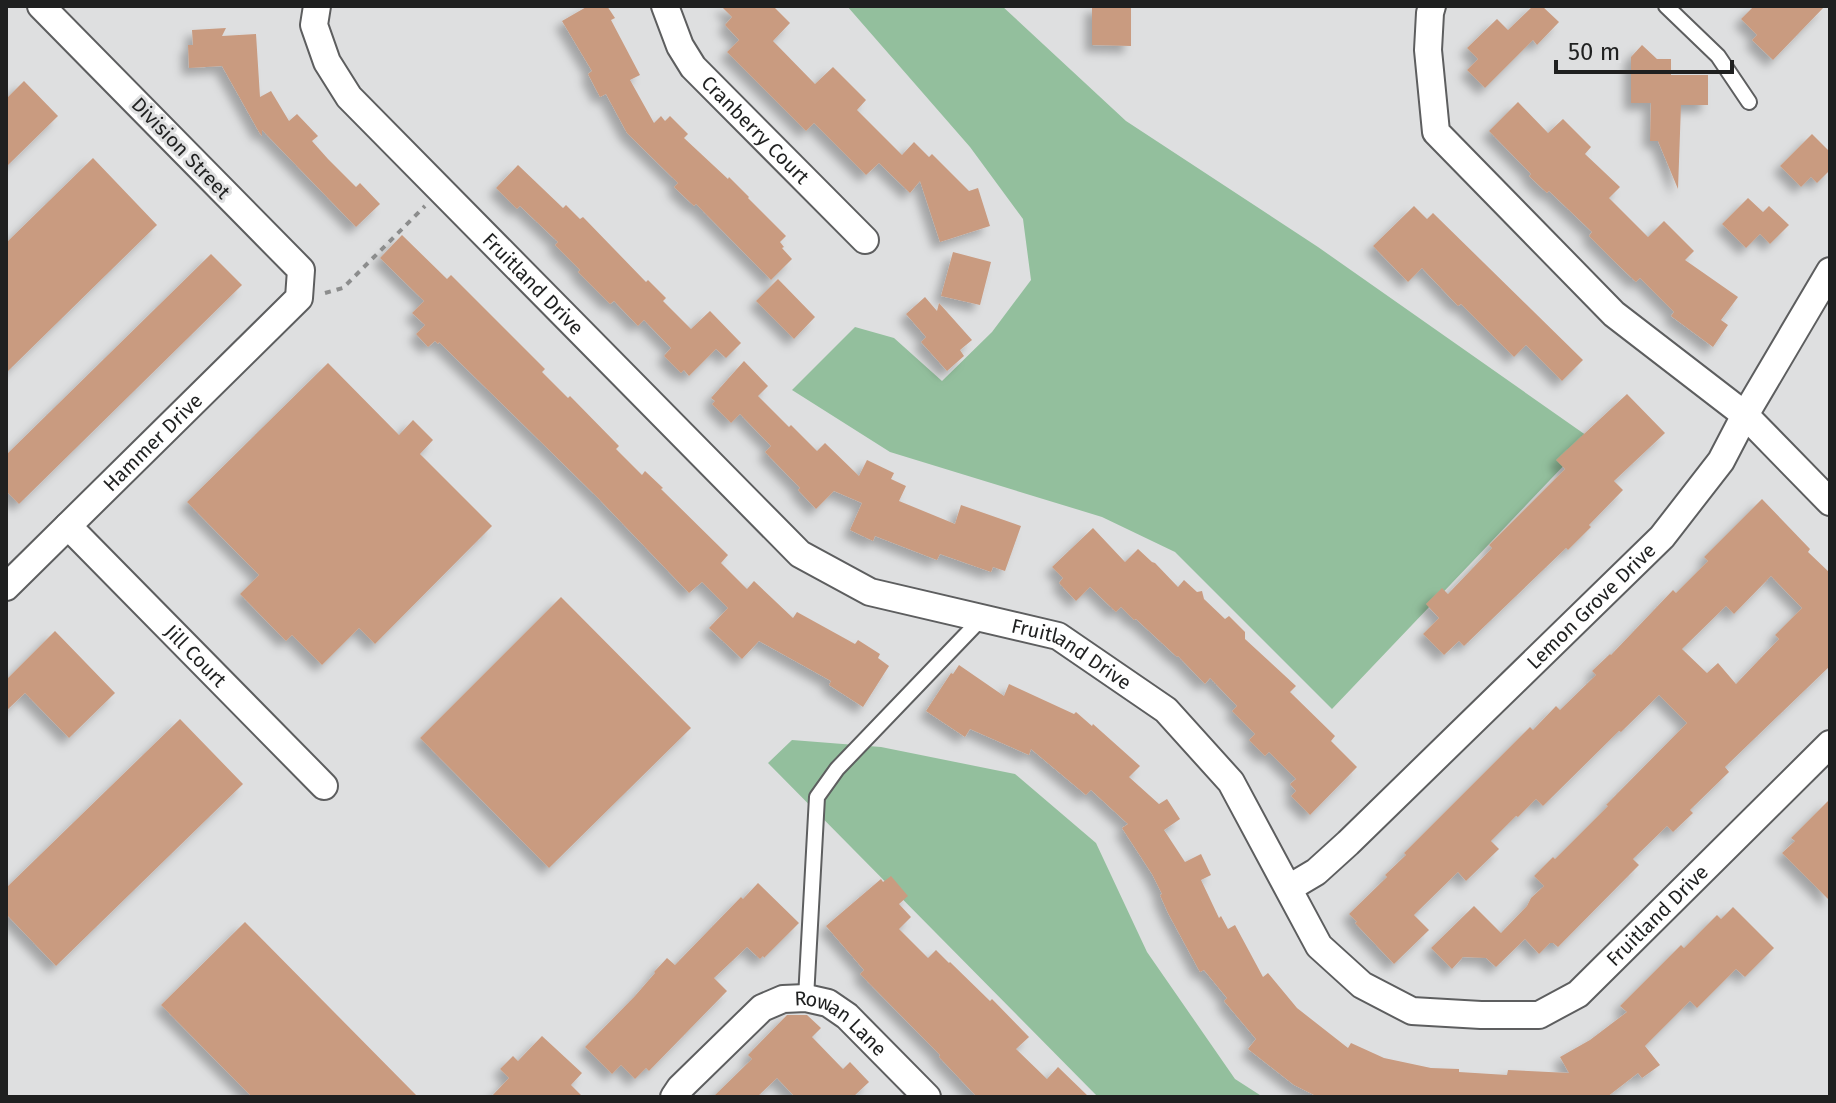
<svg xmlns="http://www.w3.org/2000/svg" width="1836" height="1103" viewBox="0 0 1836 1103" font-family="'Fira Sans',sans-serif">
<style>
.forest{fill:#93bf9d}
.building{fill:#c99b80;fill-rule:evenodd;filter:url(#shadow)}
.lines{fill:none;stroke-linecap:round;stroke-linejoin:round}
.lane-casing{stroke:#5d5e5f;stroke-width:18}
.street-casing{stroke:#5d5e5f;stroke-width:30}
.path{stroke:#8c8d8d;stroke-width:4;stroke-dasharray:6 6;stroke-linecap:butt}
.lane{stroke:#fff;stroke-width:14}
.street{stroke:#fff;stroke-width:26}
.labels{text-anchor:middle;stroke-width:6;stroke-linejoin:round;paint-order:stroke}
.street-label{font-size:20px;fill:#1f2020;stroke:#dedfe0}
</style>
<defs>
<filter id="shadow"><feDropShadow dx="-7" dy="7" stdDeviation="4" flood-color="#0004"/></filter>
</defs>
<rect width="100%" height="100%" fill="#dedfe0"/>
<path class="forest" d="M847,6H1002L1126,121L1318,247L1590,438L1332,709L1175,552L1102,517L890,452L792,390L855,327L894,338L942,381L992,332L1031,280L1023,219L970,147Z
M792,740L881,747L1015,774L1096,843L1147,952L1235,1079L1263,1097H1098L768,763Z"/>
<path class="building" d="M588,6H607L615,18L611,20L640,75L630,80L654,123L661,116L665,121L670,116L688,134L684,138L728,179L729,177L749,197L748,198L786,236L780,242L784,247L782,248L792,259L771,280L696,204L694,206L674,187L678,183L627,133L606,94L600,97L588,74L592,71L562,21Z
M721,6H773L790,23L773,41L815,84L833,67L866,100L857,110L902,155L914,142L929,157L932,154L969,191L978,188L990,226L940,242L920,181L910,193L879,163L866,175L814,123L806,131L727,52L739,40L725,25L732,17Z
M1092,6H1131V46L1092,45Z
M1533,6H1542L1559,22L1537,45L1533,40L1485,88L1467,70L1478,59L1467,48L1497,19L1508,30Z
M1754,6H1825L1773,60L1752,40L1757,35L1741,19Z
M226,28L222,36L256,34L260,97L271,91L289,121L297,114L318,136L312,141L328,159L356,187L360,183L380,204L356,227L262,130V136L259,132L222,66L189,68L188,45H193L192,30Z
M1642,45L1657,59H1671V75H1708V105H1681L1678,189L1658,141H1650L1651,103H1631V57Z
M24,81L58,116L6,167V99Z
M1518,102L1548,133L1563,119L1591,147L1585,154L1620,187L1609,198L1648,237L1664,221L1694,251L1685,260L1738,297L1721,320L1728,325L1713,347L1671,316L1674,312L1640,278L1636,282L1614,261L1589,236L1592,232L1549,191L1547,193L1529,176L1531,174L1489,131Z
M1812,134L1830,152V170L1817,183L1811,177L1801,187L1780,166Z
M93,158L157,225L6,373V243Z
M518,165L563,208L566,205L580,219L583,217L646,282L648,280L666,298L663,301L691,329L710,311L741,343L726,358L716,349L689,376L684,370L681,373L664,356L671,348L644,320L638,326L614,301L610,304L578,272L580,270L555,245L558,242L520,206L517,209L496,188Z
M1748,198L1763,212L1769,206L1789,225L1770,244L1760,234L1746,248L1722,224Z
M1414,206L1427,219L1433,213L1583,360L1562,381L1526,345L1514,357L1461,304L1458,306L1422,268L1408,282L1373,246Z
M402,235L447,279L451,275L545,369L542,372L568,398L570,396L619,446L616,449L642,475L645,471L663,488L661,489L728,555L721,563L747,589L754,581L793,618L797,612L855,644L858,640L880,654L878,658L889,666L863,707L829,685L831,681L759,641L742,659L709,628L728,608L702,582L689,593L598,498L439,342L438,344L435,341L428,347L416,334L425,325L412,313L424,301L380,258Z
M953,252L991,262L980,305L941,296Z
M211,254L242,285L19,504L6,491V455Z
M778,279L815,317L794,339L756,301Z
M925,297L937,311L939,303L972,340L960,350L964,356L947,371L921,342L926,337L906,314Z
M744,361L768,386L758,396L789,427L791,425L817,451L825,443L859,476L867,460L894,473L891,479L906,486L899,501L955,524L961,505L1021,526L1005,571L993,567L991,572L940,554L937,560L875,536L873,541L850,530L862,503L834,491L816,509L798,490L800,488L765,452L771,446L740,414L731,423L712,404L715,401L711,398Z
M328,363L399,435L413,420L433,440L420,454L492,526L375,644L359,628L322,665L292,635L286,641L240,594L259,575L187,502Z
M1627,394L1665,433L1614,481L1623,490L1589,525L1591,527L1568,550L1566,548L1464,646L1459,641L1444,655L1423,634L1439,618L1426,604L1442,588L1448,594L1492,548L1489,545L1565,469L1556,460Z
M1762,499L1810,549L1808,552L1830,573V666L1725,767L1729,772L1690,810L1693,813L1673,832L1667,826L1633,859L1639,865L1558,947L1553,943H1550L1539,954L1525,939L1496,967L1486,958L1463,957L1452,969L1431,948L1474,906L1501,933L1527,906L1531,898L1544,886L1534,876L1553,857L1555,859L1608,806L1606,805L1687,723L1659,695L1621,732L1619,731L1543,806L1536,799L1518,817L1516,816L1491,841L1499,849L1466,881L1458,872L1414,915L1429,930L1394,964L1355,923L1357,922L1349,914L1387,877L1385,875L1406,855L1404,853L1530,727L1533,730L1556,706L1560,710L1596,675L1592,671L1610,654L1611,655L1673,590L1676,593L1708,561L1704,557ZM1771,576L1802,608L1775,635L1779,639L1736,684L1718,663L1707,673L1682,649L1726,606L1734,614Z
M1093,528L1125,562L1138,549L1152,562L1155,563L1178,587L1184,580L1197,592L1202,591L1204,599L1225,619L1229,616L1245,632V639L1296,686L1290,692L1335,736L1331,741L1357,767L1310,815L1291,796L1296,791L1290,784L1296,779L1269,752L1265,756L1249,740L1255,734L1232,711L1237,706L1210,678L1205,684L1178,656L1177,657L1136,619L1134,620L1121,607L1116,612L1090,587L1076,601L1059,583L1063,578L1052,567Z
M561,597L691,728L549,868L420,738Z
M55,631L115,693L69,738L25,693L6,711V680Z
M959,665L1004,696L1009,684L1074,714L1076,712L1092,726L1093,724L1140,766L1129,777L1159,804L1167,799L1180,819L1164,830L1185,862L1201,854L1211,875L1201,880L1219,918L1221,916L1228,929L1235,925L1263,977L1268,973L1297,1008L1348,1048L1351,1043L1384,1058L1431,1068L1459,1069V1072L1507,1075L1508,1070L1569,1073L1560,1057L1590,1040L1627,1012L1620,1006L1681,945L1684,948L1717,915L1721,919L1733,907L1774,948L1745,977L1736,969L1697,1008L1690,1001L1645,1046L1660,1065L1642,1078L1638,1073L1607,1097H1318L1294,1085L1248,1049L1256,1039L1224,1001L1227,998L1204,970L1200,972L1168,913L1160,895L1162,894L1152,874L1122,828L1128,824L1091,790L1086,795L1031,749L1029,755L970,729L965,737L926,711L951,673L953,674Z
M180,719L243,784L56,966L6,914V888Z
M1830,799V901L1782,853L1795,841L1791,838Z
M891,876L908,896L899,904L911,917L899,929L928,958L936,950L949,963L950,962L990,1001L992,999L1029,1037L1016,1049L1047,1079L1058,1067L1089,1097H977L939,1057L940,1055L860,974L864,970L826,926L881,879L883,882Z
M758,883L799,923L764,958L763,956L760,959L747,947L714,978L727,991L649,1071L646,1068L635,1079L621,1065L612,1074L585,1047L635,996L655,973L654,972L667,958L675,965L741,897L743,899Z
M245,922L418,1097H252L161,1005Z
M787,1015H807L821,1028L812,1037L843,1069L850,1062L869,1082L853,1097H795L777,1078L757,1097H713L752,1059L748,1055Z
M542,1036L582,1073L571,1085L583,1097H491L509,1078L500,1069L513,1056L518,1061Z"/>
<g class="lines">
<defs>
<path id="lane" d="M1666,6L1718,56L1749,102
M806,998L817,797L837,769L982,618"/>
<g id="street">
<path id="s1" d="M317,6L314,25L327,62L349,97L800,554L870,592L1058,636L1166,710L1231,782L1319,946L1362,985L1412,1011L1481,1015H1539L1578,994L1830,744"/>
<path id="s2" d="M665,6L680,46L693,67L865,240"/>
<path d="M1432,6L1430,13L1428,50L1436,132L1614,314L1745,415L1830,502"/>
<path id="s3" d="M68,526L324,786"/>
<path id="s4" d="M6,587L299,298L301,270L41,6"/>
<path id="s5" d="M1289,888L1316,872L1348,843L1662,537L1721,461L1745,415L1830,271"/>
<path id="s6" d="M674,1097L680,1088L762,1008L783,999L806,998L828,1003L847,1016L927,1097"/>
</g>
</defs>
<use href="#lane" class="lane-casing"/>
<use href="#street" class="street-casing"/>
<path class="path" d="M325,293L343,288L425,206"/>
<use href="#lane" class="lane"/>
<use href="#street" class="street"/>
</g>
<g class="labels">
<g class="street-label">
<text dy="7" stroke="none"><textPath href="#s2" startOffset="156">Cranberry Court</textPath></text>
<text transform="translate(181 148) rotate(46)" y="7">Division Street</text>
<text dy="7" stroke="none"><textPath href="#s1" startOffset="362">Fruitland Drive</textPath></text>
<text dy="7" stroke="none"><textPath href="#s4" startOffset="206">Hammer Drive</textPath></text>
<text dy="7" stroke="none"><textPath href="#s5" startOffset="414">Lemon Grove Drive</textPath></text>
<text dy="7" stroke="none"><textPath href="#s3" startOffset="182">Jill Court</textPath></text>
<text dy="7" stroke="none"><textPath href="#s1" startOffset="1034">Fruitland Drive</textPath></text>
<text dy="7" stroke="none"><textPath href="#s1" startOffset="1826">Fruitland Drive</textPath></text>
<text dy="7" stroke="none"><textPath href="#s6" startOffset="214">Rowan Lane</textPath></text>
</g>
</g>
<rect width="1836" height="1103" fill="none" stroke="#1f2020" stroke-width="16"/>
<path d="M1556 60v12h176v-12" fill="none" stroke="#1f2020" stroke-width="4"/>
<text x="1568" y="60" font-size="24" fill="#1f2020" stroke="#dedfe0" stroke-width="6" paint-order="stroke">50 m</text>
</svg>
